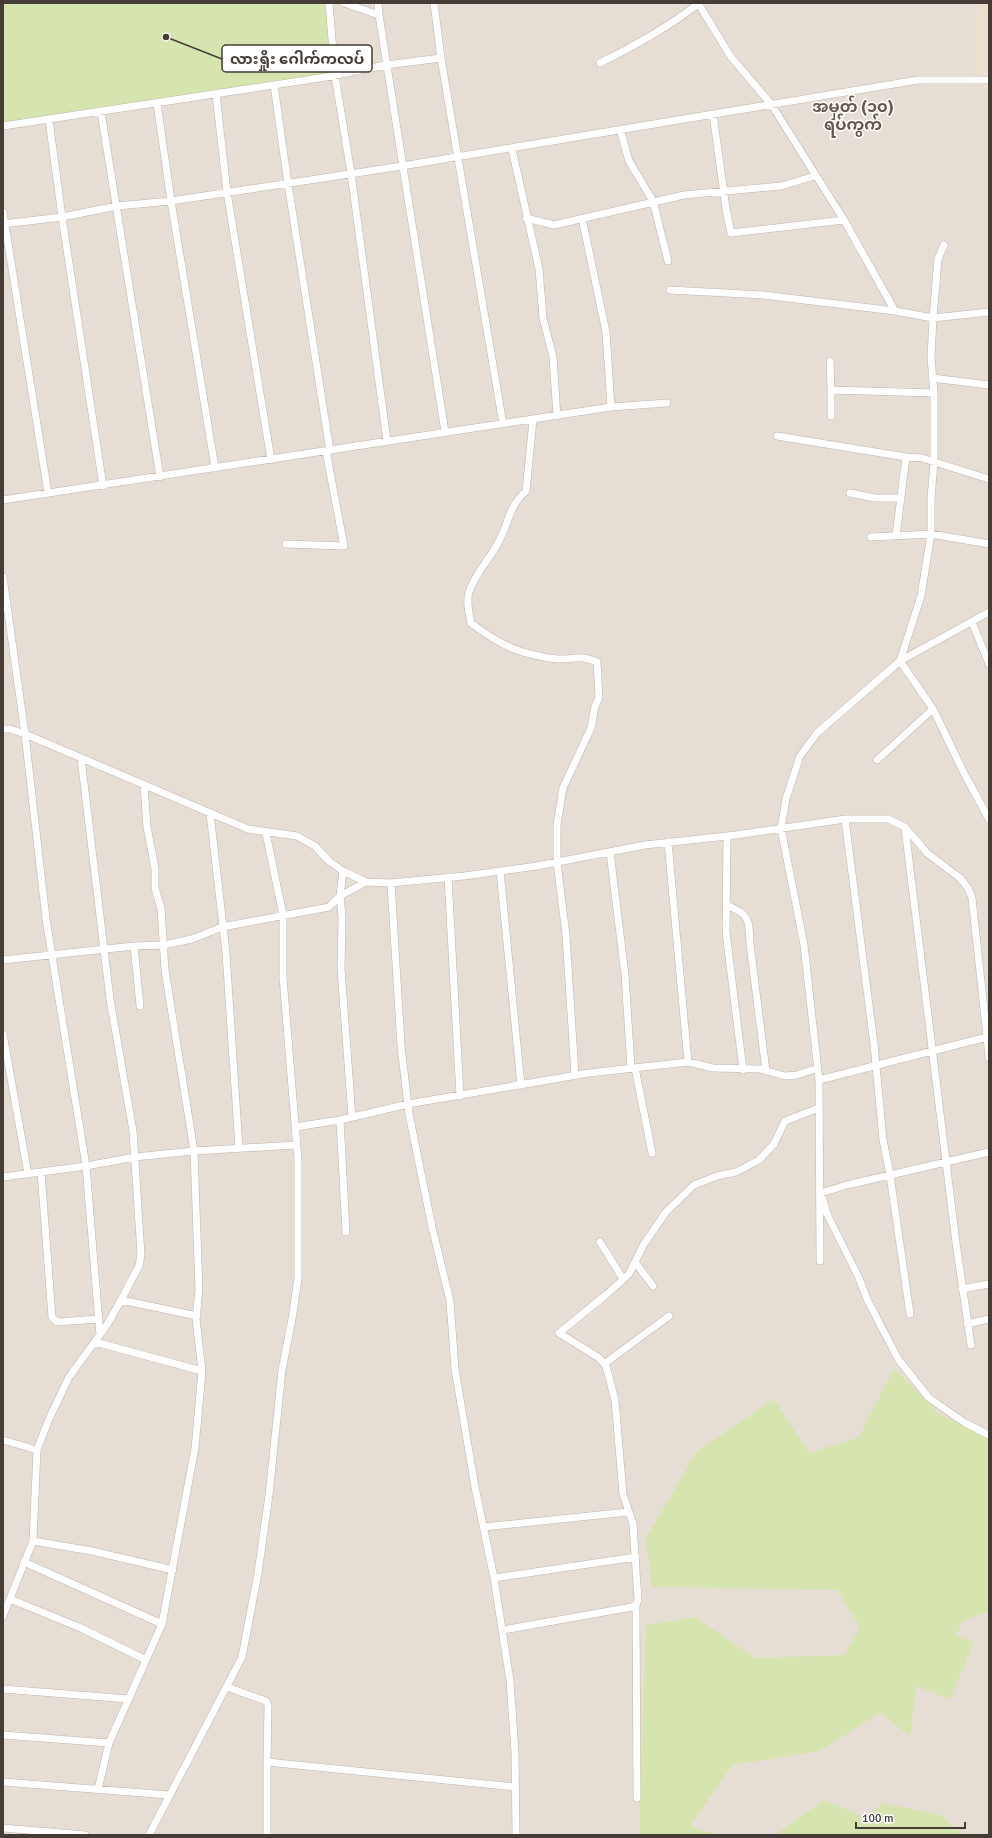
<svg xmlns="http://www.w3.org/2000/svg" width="992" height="1838" viewBox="0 0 992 1838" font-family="Signika,'Noto Sans Myanmar',sans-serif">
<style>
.residential{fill:#e6ddd4}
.education{fill:#ebdfd0}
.green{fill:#d6e5b0}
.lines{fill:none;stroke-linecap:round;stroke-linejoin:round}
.street-casing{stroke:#c0b5ac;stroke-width:8}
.street{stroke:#fff;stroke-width:7}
.labels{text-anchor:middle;stroke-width:3;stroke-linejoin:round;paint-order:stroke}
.quarter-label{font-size:16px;font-weight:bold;fill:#67584d;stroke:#fff}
.leader{fill:none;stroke:#453c35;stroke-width:1.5}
.callout-dot{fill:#453c35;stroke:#fff;stroke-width:1.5}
.callout{fill:#fff;stroke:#453c35;stroke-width:1.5}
.callout-label{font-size:15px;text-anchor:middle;font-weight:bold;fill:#453c35}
</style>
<rect width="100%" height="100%" fill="#f2ece6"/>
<path class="residential" d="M324,3H989V1835H3V121L333,71Z"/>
<path class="education" d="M977,3H989V75H975Z"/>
<path class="green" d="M3,3H324L333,72L325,73L326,77L3,125Z
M894,1368L938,1413L989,1439V1611L963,1621L956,1635L974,1643L950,1699L916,1686L910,1736L880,1713L819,1751L732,1765L690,1826L719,1835H639L646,1625L695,1617L755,1658L845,1655L860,1627L837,1590L652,1587L646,1538L697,1451L774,1399L809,1453L859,1437Z
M824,1800L867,1818L882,1803L940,1815L964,1835H775Z"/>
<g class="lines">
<defs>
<path id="street" d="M329,3L335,76L351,173L387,441
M344,3L379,15L445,432
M378,3L379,15
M434,3L441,58
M698,3L731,57L771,104L844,220L895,311
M600,63C636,45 667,28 698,4
M274,85L288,184L330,451
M216,94L227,192L271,460
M157,103L171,201L215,468
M101,112L160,477
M713,114L726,209L731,233L844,220
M49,120L62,217L103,486
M3,126L326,77L386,65L441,58L503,424
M620,129L629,161L653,201L668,261
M512,149L539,269L543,318L553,357L557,416
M3,212L48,493
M526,218L554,225L684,195L781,186L815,176
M582,218L606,332L611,407
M3,224L62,217L117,206L171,201L402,166L918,80H989
M670,290L763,295L895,311L933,318L989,312
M830,361L831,390L934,393
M932,378L989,385
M831,390V416
M533,420L526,491C507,508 509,525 497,545C488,561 475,574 469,592C466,601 469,613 471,623C500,645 520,655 558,659C574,660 580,654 597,662L599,698L595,706L591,728L563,788L557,825V862L566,935L575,1075
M777,436L906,457
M850,493L875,498H901
M3,500L611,407L667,403
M896,536L906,457L922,458L989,479
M871,537L931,534L989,544
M286,544L344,546L326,451
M3,577L25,734L46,919L86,1166L100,1335
M989,612L900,661L933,709L964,773L989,819
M972,622L989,664
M3,729H10L25,734L248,829L297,836L315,846L329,861L343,871L366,882L391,883L464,876L537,866L645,845L736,835L845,819H888L905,827L927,853L960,878L968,888L972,898L987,1037H989
M877,760L933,709
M210,813L226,953L239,1148
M845,819L874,1044L883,1140L890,1175L910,1314
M905,828L956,1243L971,1345
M727,836L726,932L743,1070
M668,842L688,1062
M610,852L625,975L631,1068
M500,871L521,1085
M448,877L460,1096
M391,883L401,1046L409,1114L432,1227L450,1301L455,1369L475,1487L494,1578L510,1681L515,1752L516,1835
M726,905C750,914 749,920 750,944L766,1071
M134,946L140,1006
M3,960L134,946L164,945L192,939L222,927L329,907L340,896L343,871
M3,1034L28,1174
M635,1068L652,1153
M819,1080L987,1037L989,1058
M352,1117L341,969L342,917L340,896L366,882
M340,1120L346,1232
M295,1127L340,1120L408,1104L589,1073L688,1062L713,1068L760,1069L785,1076L797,1075L818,1068
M989,1152L847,1185L821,1193L827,1214L859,1278L867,1299L898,1359L929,1398L965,1423L989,1435
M41,1172L52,1317L57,1322L99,1319
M3,1177L86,1166L135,1157L194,1151L296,1145
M600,1242L623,1279
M820,1261L819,1080L804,945L781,828L786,799L800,756L817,733L900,661L921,596L931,534V499L934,462V393L931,357L933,318L938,259L944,245
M635,1262L653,1286
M962,1289L989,1284
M121,1300L197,1316
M967,1324L989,1319
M95,1342L202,1371
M604,1364L669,1316
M3,1440L37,1450
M484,1527L628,1512
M33,1541L92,1551L173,1570
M24,1562L162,1624
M494,1578L636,1557
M10,1599L81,1628L146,1660
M636,1605L637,1798
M3,1616L33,1541L37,1450L49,1419L69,1377L107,1325L121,1300L139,1266L141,1255L133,1131L110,999L81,758
M503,1630L632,1607L636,1605L638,1600L633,1524L623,1494L615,1400L606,1366L599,1358L559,1333L607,1294L629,1274L644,1244L666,1212L694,1185L717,1176L736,1172L759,1160L774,1144L785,1121L819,1108
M227,1687L266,1701L268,1705L267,1762
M3,1689L129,1699
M3,1735L109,1743
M3,1782L169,1795
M98,1789L109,1743L162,1624L195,1448L202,1371L196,1319L199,1290L194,1151L165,970L161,909L155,888V868L147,827L144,786
M3,1828L85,1835
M149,1835L242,1657L258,1573L269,1495L282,1370L292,1319L298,1278V1160L283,978V915L266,833
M267,1835V1762L515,1787"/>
</defs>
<use href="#street" class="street-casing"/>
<use href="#street" class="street"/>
</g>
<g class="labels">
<g class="quarter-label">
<text x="853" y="112">အမှတ် (၁၀)<tspan x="853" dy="18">ရပ်ကွက်</tspan></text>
</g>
</g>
<path class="leader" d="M166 37L222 59"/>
<circle class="callout-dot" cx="166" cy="37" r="4"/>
<rect class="callout" x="222" y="45" width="150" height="27" rx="4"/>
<g class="callout-label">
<text x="297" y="64">လားရှိုး ဂေါက်ကလပ်</text>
</g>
<rect width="992" height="1838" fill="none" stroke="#453c35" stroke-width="8"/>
<path d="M856 1822v6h109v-6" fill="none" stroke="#453c35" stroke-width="2"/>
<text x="862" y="1822" font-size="12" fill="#453c35" stroke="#ffffff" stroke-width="3" paint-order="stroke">100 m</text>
</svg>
